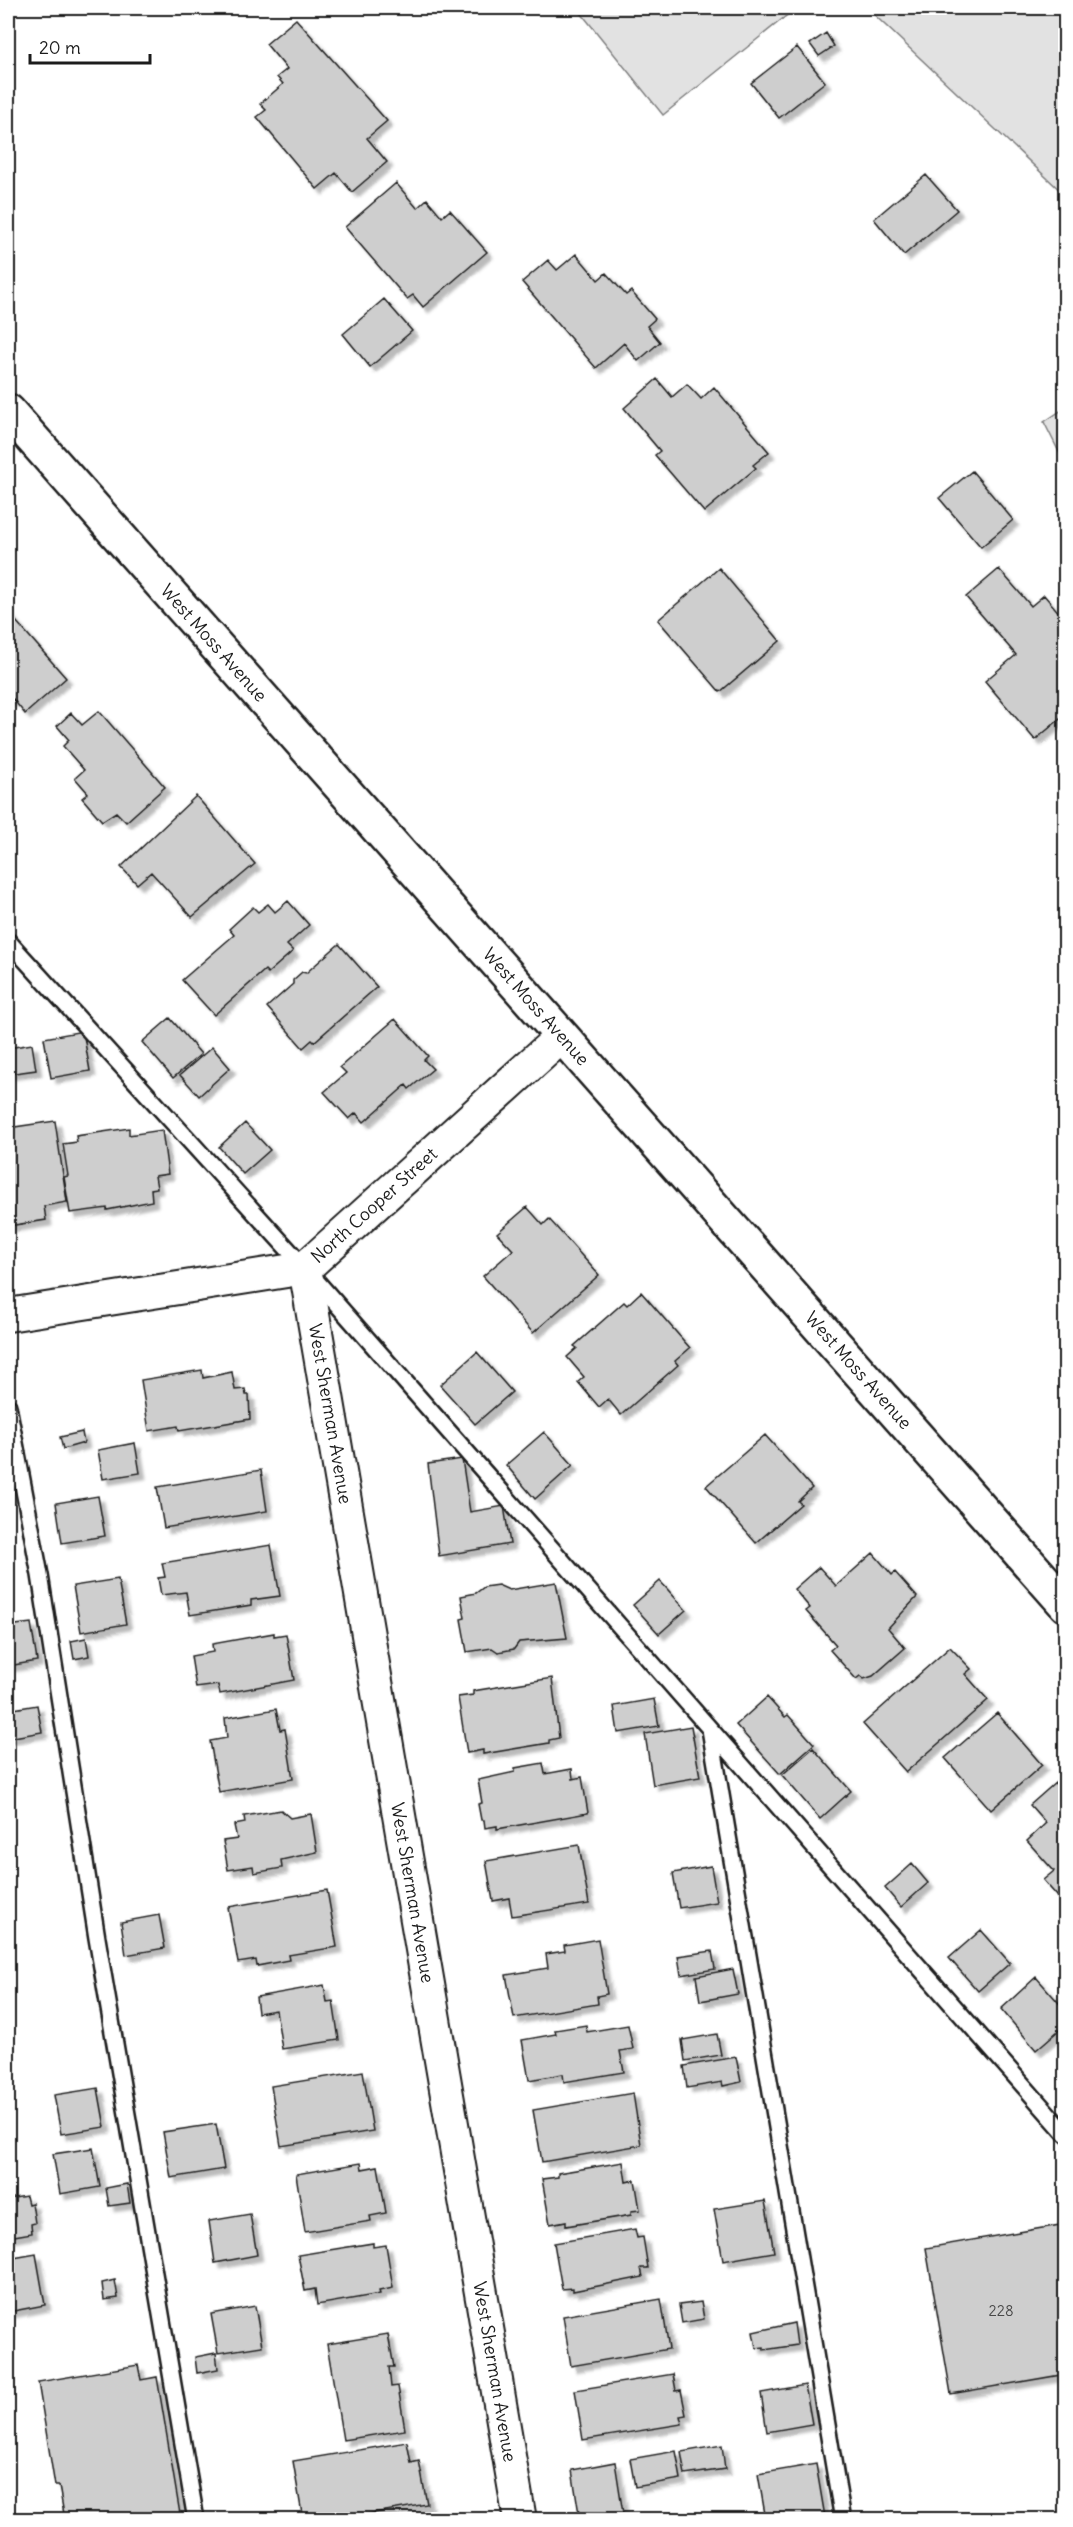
<svg xmlns="http://www.w3.org/2000/svg" width="1073" height="2527" viewBox="0 0 1073 2527" font-family="Delius,sans-serif">
<style>
.green{fill:#e2e2e2;stroke:#7f7f7f;stroke-width:1.5}
.building{fill:#cecece;stroke:#1c1c1c;stroke-width:1.5;filter:url(#shadow)}
.lines{fill:none;stroke-linecap:round;stroke-linejoin:round}
.service-casing{stroke:#1c1c1c;stroke-width:20}
.minor-casing{stroke:#1c1c1c;stroke-width:36}
.tertiary-casing{stroke:#1c1c1c;stroke-width:38}
.service{stroke:#fff;stroke-width:15}
.minor{stroke:#fff;stroke-width:32}
.tertiary{stroke:#fff;stroke-width:33}
.labels{text-anchor:middle;stroke-width:4.5;stroke-linejoin:round;paint-order:stroke}
.number-label{font-size:15px;fill:#484848}
.street-label{font-size:18px;fill:#1c1c1c;stroke:#fff}
</style>
<defs>
<filter id="shadow"><feDropShadow dx="5.5" dy="5.5" stdDeviation="1.5" flood-color="#0004"/></filter>
</defs>
<rect width="100%" height="100%" fill="#fff"/>
<filter id="ink" filterUnits="userSpaceOnUse"><feTurbulence type="fractalNoise" baseFrequency=".0167" numOctaves="2"/><feDisplacementMap in="SourceGraphic" scale="12" xChannelSelector="R" yChannelSelector="G"/><feConvolveMatrix kernelMatrix="1 2 1 2 8 2 1 2 1" color-interpolation-filters="sRGB"/></filter>
<g filter="url(#ink)">
<path class="green" d="M577,8H796L663,115Z
M867,8H1065V195Z
M1065,408V464L1044,422Z"/>
<path class="building" d="M296,19L387,121L367,138L387,162L352,192L336,173L317,189L257,117L266,110L260,104L283,84L277,77L287,69L266,44Z
M826,33L834,46L819,56L810,44Z
M797,47L825,82L779,118L751,83Z
M926,175L957,210L904,255L874,219Z
M396,183L417,208L427,199L442,217L450,210L487,252L423,307L413,295L407,299L345,227Z
M576,254L598,280L606,273L626,295L631,291L655,319L647,326L660,342L638,361L624,343L596,368L522,282L548,260L557,270Z
M384,299L412,331L370,367L343,334Z
M657,379L672,397L687,384L701,399L714,387L769,452L753,465L756,468L704,512L655,455L660,451L624,408Z
M972,471L1013,520L981,547L939,498Z
M719,568L780,641L720,692L658,620Z
M999,569L1031,606L1044,595L1066,621V714L1035,740L985,681L1016,655L966,597Z
M8,612L66,678L25,714L13,699L8,702Z
M99,711L165,787L126,822L116,812L102,821L82,798L88,793L75,778L84,770L63,746L69,740L57,726L71,713L82,725Z
M196,796L255,864L192,917L151,872L137,884L121,867Z
M288,901L309,925L287,945L293,951L268,973L265,970L214,1015L182,980L234,935L229,929L253,907L258,912L268,904L275,912Z
M339,944L377,987L314,1042L312,1040L303,1048L267,1007L293,984V980L302,972L306,973Z
M170,1018L201,1054L173,1078L142,1042Z
M395,1019L428,1056L424,1060L433,1069L409,1089L406,1085L364,1122L356,1113L349,1119L324,1092L346,1073L340,1067Z
M83,1031L90,1071L51,1078L44,1038Z
M32,1044L36,1070L8,1074V1048Z
M212,1047L230,1068L199,1096L180,1075Z
M55,1121L67,1202L44,1206L46,1220L8,1226V1128Z
M245,1123L270,1150L243,1174L219,1147Z
M129,1128V1135L162,1130L168,1174L155,1176L157,1188L151,1189L152,1201L107,1210V1208L70,1213L64,1177L68,1176L63,1144L77,1142L76,1136Z
M527,1207L543,1225L549,1219L599,1275L533,1333L483,1276L513,1250L497,1233Z
M641,1292L690,1348L675,1361L678,1365L621,1415L608,1399L599,1407L578,1382L584,1377L567,1357L577,1348L574,1346L624,1302L627,1305Z
M477,1352L512,1392L475,1424L440,1385Z
M202,1370L203,1378L232,1372L235,1390L245,1389L246,1395H249L250,1419L179,1431L178,1426L149,1431L141,1380Z
M82,1432L84,1443L63,1449L60,1437Z
M544,1432L573,1465L535,1499L506,1465Z
M765,1435L812,1488L798,1501L801,1504L756,1543L706,1486Z
M135,1443L140,1473L103,1479L98,1450Z
M462,1459L470,1512L504,1506L510,1544L439,1556L428,1464Z
M261,1470L267,1511L164,1528L157,1487Z
M98,1496L105,1536L62,1543L56,1503Z
M271,1545L280,1596L251,1600V1605L190,1615L186,1592L161,1595L158,1578L165,1577L162,1563Z
M873,1553L892,1575L895,1572L917,1597L888,1628L905,1648L873,1676L864,1679L860,1676L856,1679L830,1650L836,1645L806,1611L810,1608L794,1589L819,1567L836,1586Z
M118,1579L126,1624L81,1632L73,1586Z
M660,1581L686,1610L659,1634L633,1605Z
M556,1582L567,1638L519,1642L514,1649L498,1652L492,1648L467,1652L461,1619L465,1618L461,1596L476,1593L484,1587L498,1585L509,1590Z
M31,1623L37,1661L8,1666V1626Z
M274,1633V1636L286,1634L294,1680L220,1694L218,1685L196,1688L191,1656L213,1652L212,1644Z
M86,1638L89,1656L74,1659L71,1641Z
M950,1647L971,1669L965,1674L988,1700L906,1772L863,1724Z
M552,1678L559,1738L549,1740V1743L483,1754V1750L467,1753L458,1697L473,1695V1691Z
M767,1697L785,1717L788,1715L814,1744L780,1774L736,1725Z
M654,1699L659,1726L618,1733L614,1706Z
M37,1705L42,1732L8,1738V1710Z
M276,1709L280,1730L285,1729L293,1779L219,1792L210,1741L227,1738L225,1718Z
M997,1713L1042,1765L991,1810L945,1758Z
M691,1726L700,1777L653,1785L645,1734Z
M813,1748L851,1791L820,1819L782,1775Z
M543,1763L545,1774L572,1769L573,1779L582,1777L588,1813L497,1829V1826L485,1828L484,1820H481L478,1804L482,1803L478,1780L515,1772V1768Z
M1064,1775L1066,1777V1906L1043,1880L1054,1871L1027,1841L1046,1823L1030,1805Z
M281,1810L290,1818L311,1814L317,1852L281,1860L282,1868L254,1873L253,1866L228,1870L223,1841L237,1839L234,1825L245,1823L244,1816Z
M579,1845L589,1904L512,1916L509,1898L493,1901L486,1861Z
M912,1864L928,1883L901,1907L885,1888Z
M711,1866L717,1902L679,1908L673,1873Z
M327,1890L337,1947L288,1955L289,1960L257,1966L256,1960L238,1963L228,1907Z
M159,1915L165,1948L126,1955L121,1922Z
M981,1930L1010,1963L978,1991L949,1958Z
M598,1939L607,1994L597,1996L598,2004L514,2018L506,1975L548,1968L546,1954L565,1951L564,1945Z
M712,1951L715,1969L681,1975L678,1956Z
M733,1969L738,1994L700,2001L696,1976Z
M1036,1977L1066,2011V2024L1036,2050L1001,2009Z
M324,1985L327,2002L333,2001L339,2040L282,2049L276,2010L258,2013L256,1997Z
M586,2025L587,2032L628,2025L633,2049L620,2051L624,2072L564,2082L563,2074L529,2080L522,2040L556,2034L555,2030Z
M717,2034L721,2055L685,2061L682,2040Z
M736,2057L741,2082L723,2086L722,2082L687,2088L684,2066Z
M363,2071L373,2131L281,2146L271,2086Z
M98,2088L105,2127L61,2134L54,2095Z
M633,2093L641,2145L542,2162L533,2110Z
M216,2124L224,2169L171,2178L163,2132Z
M93,2148L100,2187L60,2194L53,2154Z
M623,2162L626,2182L635,2180L640,2210L631,2211V2215L566,2226V2221L550,2224L542,2179L558,2177V2173Z
M361,2163L362,2169L378,2166L386,2213L370,2216L371,2221L305,2232L296,2174Z
M127,2184L130,2203L109,2206L106,2188Z
M26,2196L28,2204L32,2203L35,2223L31,2224L32,2233L8,2237V2199Z
M765,2201L774,2252L723,2261L714,2209Z
M250,2214L257,2255L215,2263L209,2221Z
M1066,2224V2374L951,2394L926,2248Z
M635,2229L637,2238L643,2237L648,2268H641L643,2277L573,2291V2288L562,2289L554,2243Z
M373,2243V2247L386,2245L393,2288L379,2291L380,2294L317,2305L315,2289L305,2291L298,2255Z
M36,2254L45,2305L8,2312V2259Z
M115,2280L118,2298L104,2300L102,2283Z
M661,2299L669,2349L571,2366L563,2316Z
M701,2302L704,2319L682,2323L679,2305Z
M255,2306L262,2346L218,2353L211,2314Z
M794,2323L797,2345L764,2350V2347L756,2348L753,2332Z
M388,2334L394,2367H389L391,2387L398,2386L405,2430L343,2440L327,2344Z
M216,2353L218,2369L197,2373L195,2357Z
M138,2365L141,2380L157,2377L181,2520H65L59,2486H55L38,2382Z
M673,2374L676,2391L681,2390L686,2415L680,2416L682,2424L583,2440L575,2390Z
M805,2385L812,2424L767,2432L761,2393Z
M407,2442L411,2463L419,2461L427,2504L333,2520H303L293,2461Z
M722,2445L725,2469L685,2475L681,2452Z
M676,2451L681,2479L635,2487L630,2459Z
M615,2462L624,2520H580L572,2470Z
M816,2464L825,2517L766,2520L758,2474Z"/>
<g class="lines">
<defs>
<path id="service" d="M8,941L305,1268L1066,2134
M8,1406L40,1575L97,1938L196,2520
M710,1729L843,2520"/>
<g id="minor">
<path id="s1" d="M305,1268L520,2520"/>
<path id="s2" d="M8,1315L305,1268L561,1037"/>
</g>
<g id="tertiary">
<path id="s3" d="M8,411L1066,1605"/>
</g>
</defs>
<use href="#service" class="service-casing"/>
<use href="#minor" class="minor-casing"/>
<use href="#tertiary" class="tertiary-casing"/>
<use href="#service" class="service"/>
<use href="#minor" class="minor"/>
<use href="#tertiary" class="tertiary"/>
</g>
</g>
<g class="labels">
<g class="number-label">
<text x="1001" y="2316">228</text>
</g>
<g class="street-label">
<text dy="6" stroke="none"><textPath href="#s3" startOffset="310">West Moss Avenue</textPath></text>
<text dy="6" stroke="none"><textPath href="#s3" startOffset="796">West Moss Avenue</textPath></text>
<text dy="6" stroke="none"><textPath href="#s2" startOffset="394">North Cooper Street</textPath></text>
<text dy="6" stroke="none"><textPath href="#s3" startOffset="1282">West Moss Avenue</textPath></text>
<text dy="6" stroke="none"><textPath href="#s1" startOffset="148">West Sherman Avenue</textPath></text>
<text dy="6" stroke="none"><textPath href="#s1" startOffset="634">West Sherman Avenue</textPath></text>
<text dy="6" stroke="none"><textPath href="#s1" startOffset="1120">West Sherman Avenue</textPath></text>
</g>
</g>
<rect width="1073" height="2527" fill="none" stroke="#fff" stroke-width="30"/>
<rect x="15" y="15" width="1043" height="2497" fill="none" stroke="#1c1c1c" stroke-width="2" filter="url(#ink)"/>
<path d="M30 54v9h120v-9" fill="none" stroke="#1c1c1c" stroke-width="3"/>
<text x="39" y="54" font-size="18" fill="#1c1c1c" stroke="#ffffff" stroke-width="4.5" paint-order="stroke">20 m</text>
</svg>
